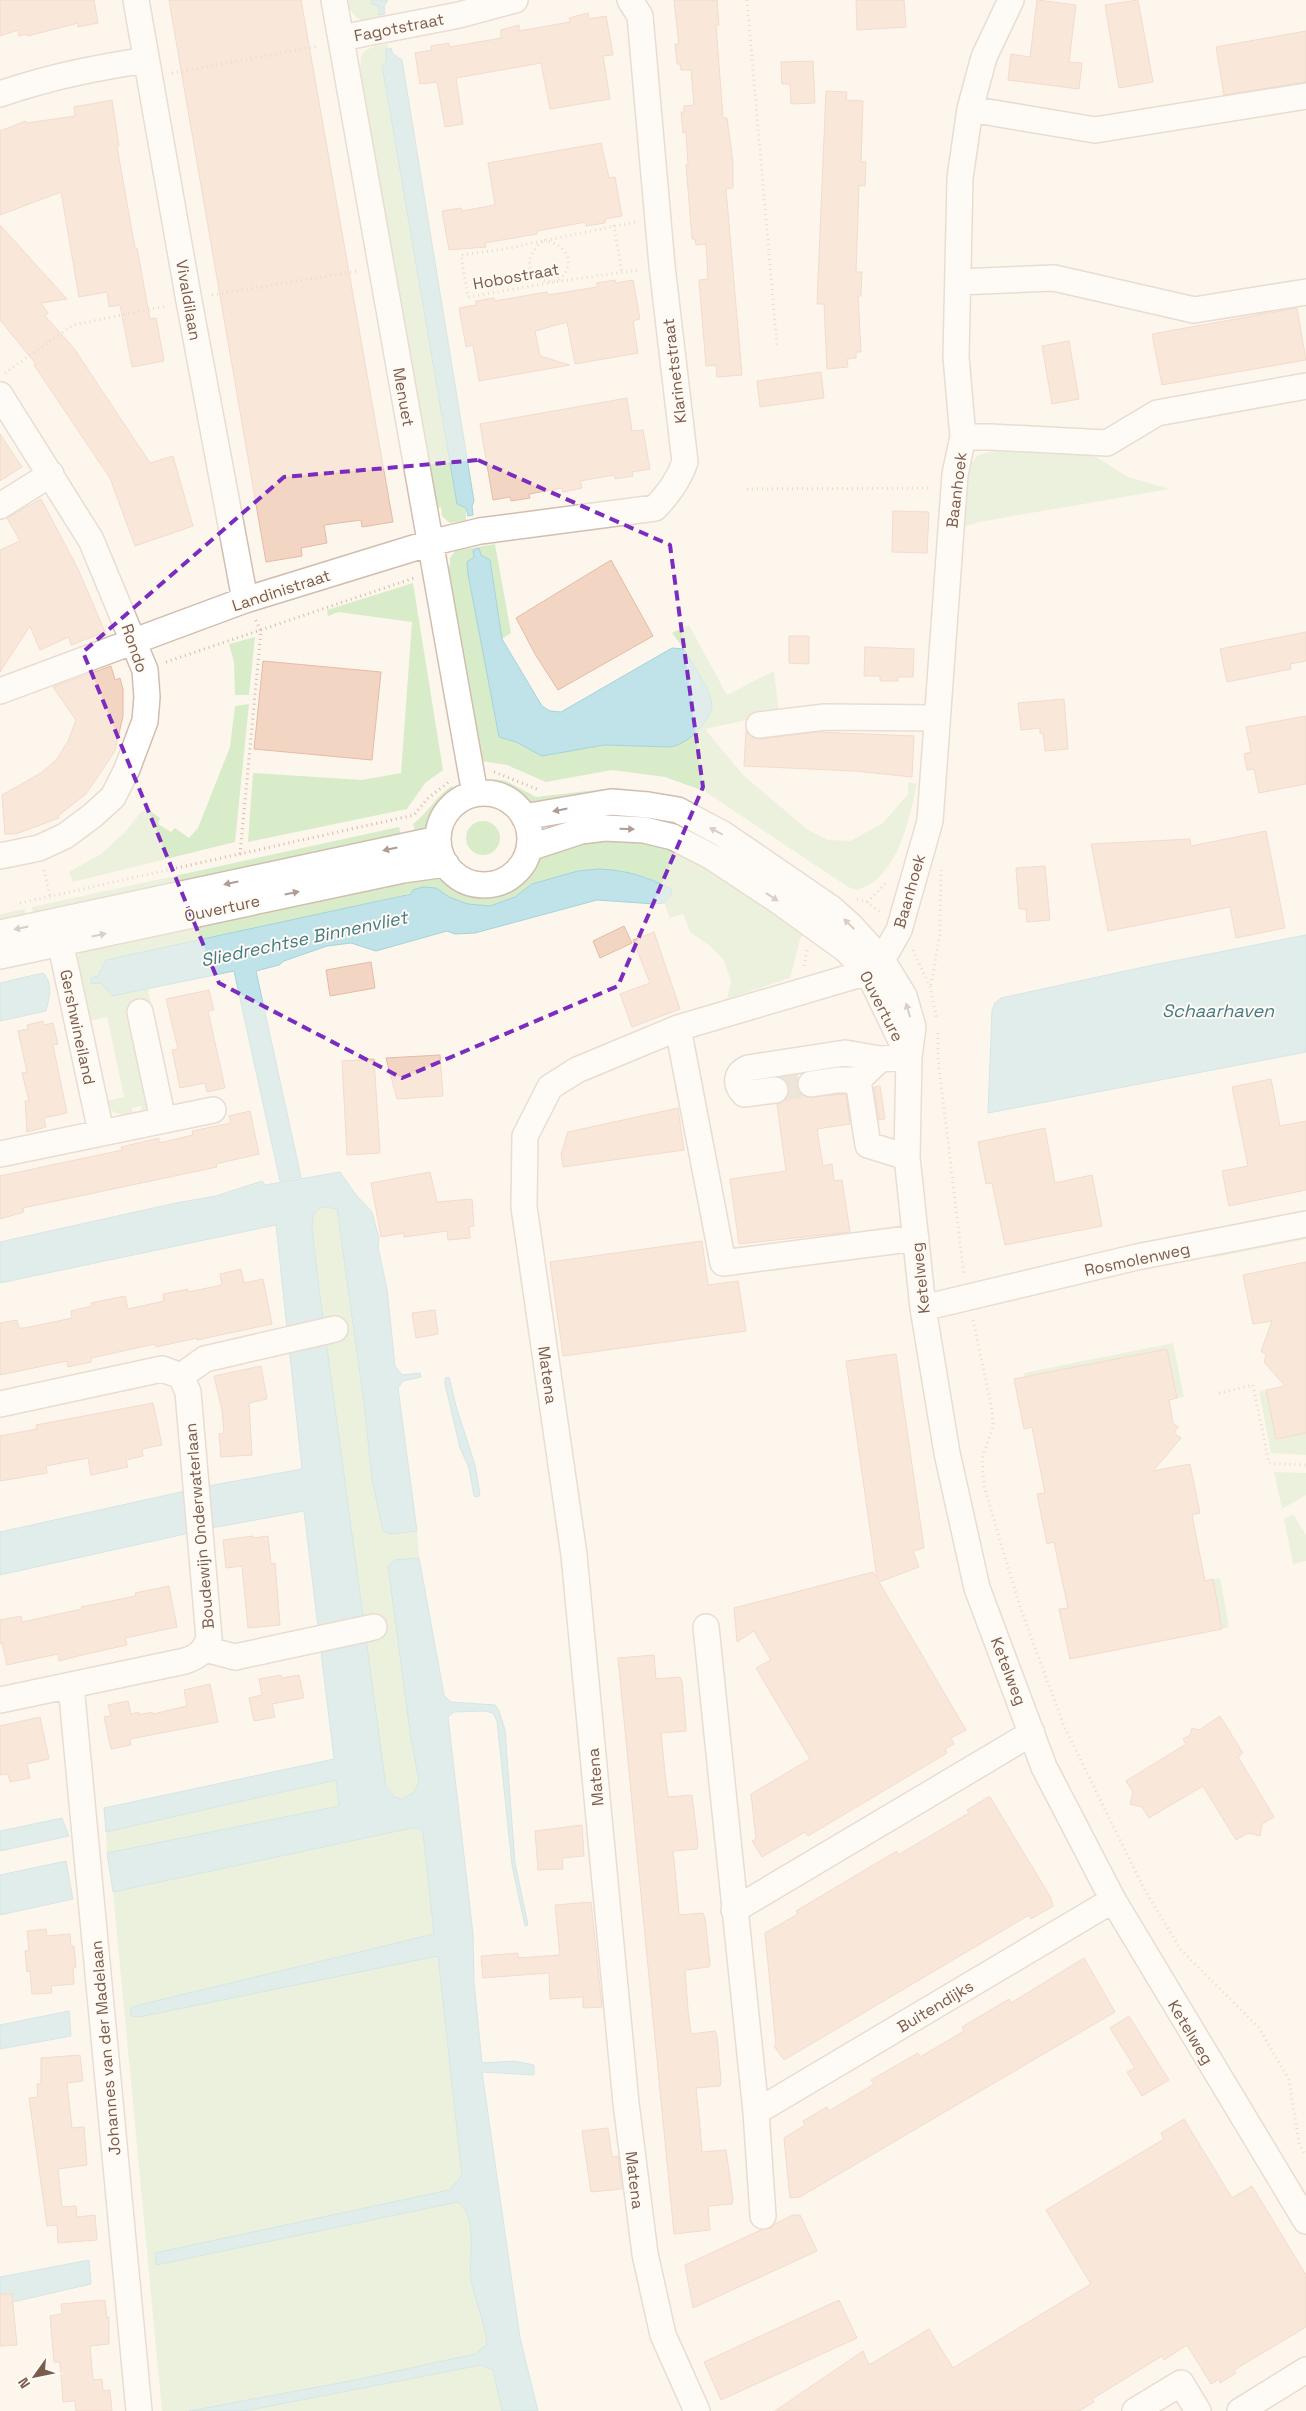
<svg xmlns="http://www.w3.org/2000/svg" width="1306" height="2411" viewBox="0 0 1306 2411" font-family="'Space Grotesk',sans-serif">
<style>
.green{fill:#d8ecc9}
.water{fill:#bfe3e8;stroke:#a5d3da}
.building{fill:#f3d5c3;stroke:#e6bba3}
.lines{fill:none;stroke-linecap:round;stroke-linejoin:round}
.minor-tunnel{stroke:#dcd0c4;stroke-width:25;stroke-dasharray:25 12;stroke-linecap:butt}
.minor-casing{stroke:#d1beb0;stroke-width:28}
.path{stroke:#d9b8a5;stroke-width:3;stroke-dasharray:1 4;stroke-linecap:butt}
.minor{stroke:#fff;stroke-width:25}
.oneway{fill:#af9d94}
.marked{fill:none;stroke:#7b2cbf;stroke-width:4;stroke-dasharray:10 6;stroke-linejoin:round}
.labels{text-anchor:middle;stroke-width:4;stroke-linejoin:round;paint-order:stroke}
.street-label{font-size:16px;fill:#7a5c4d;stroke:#fffaf3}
.water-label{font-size:18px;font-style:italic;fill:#437c86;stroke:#fffaf3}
</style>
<rect width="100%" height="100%" fill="#fdf6ec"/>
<path class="green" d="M345,0H371L373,4L379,6L380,18C367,21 358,24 351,10L347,11Z
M388,44L386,62L382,66L457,504L466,508V520L450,523L442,516L441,507L434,509L356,66L361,65C358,48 375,46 388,44Z
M997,450L1090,453L1128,477L1170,489L979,522L953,531L965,471L978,455Z
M495,544L511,633L502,639L490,560L481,555L479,548L473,550L474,557L468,574L499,737L516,742L542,756L604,745L670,747L684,649L672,633L689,625L727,695L774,671L779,713L705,729L743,775L808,830L828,840L850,841L883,823L908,794V782L917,784C910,816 902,856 877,879C872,884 864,887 857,890L848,887L704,791L665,777L612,770L546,782L507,765L481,761L445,567L450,566V558L455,551Z
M413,583L443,770L425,783L407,809L248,842L253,773L362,780L401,773L412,622L338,612L328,616L327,610Z
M255,637L249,695H235L234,662L229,644Z
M249,704L235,842L73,882L69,872L101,854L126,831L140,813L147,809L160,818L158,824L171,832L175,828L189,838L198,828L230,747L235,706Z
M494,779L506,781L536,797L614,788L652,792L673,798L698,815L536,806L520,800L493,781Z
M452,786L454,788C446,806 432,823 416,834L413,824C428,813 436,796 452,786Z
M466 838a17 17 0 1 1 34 0a17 17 0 1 1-34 0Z
M399,827L402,839L34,920L32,907Z
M615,836L677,848L805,929L800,940L790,978L727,999L731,981L723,959L710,946L690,932L683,914L670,918L664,903L671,896V889L646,877L618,870L559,876L543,883L532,884L515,897L490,906L468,904L449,897L436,888L413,890L411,893L101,967C96,979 104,987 112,996L148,988L151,1004L136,1007L152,1109L142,1112L141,1106L132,1108L133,1114C120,1116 110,1114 106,1101L124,1097L107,1017L89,1021L76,965L80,950L421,872C429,873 440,873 447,876C452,878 456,882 460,885C474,892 496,892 509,884C523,874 531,859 545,850Z
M25,909L26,921L0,927V914Z
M324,1207L337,1209L364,1403L372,1479L391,1534L417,1531L419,1558L394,1560L411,1739L419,1781L414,1792L402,1799C392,1796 387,1789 383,1779L320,1296L312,1228L313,1216L318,1209Z
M1306,1234V1239L1211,1258L1215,1253Z
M1173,1343L1184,1397L1177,1398L1167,1349L1025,1377L1024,1373Z
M1266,1390L1276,1439L1306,1433V1455L1271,1453L1259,1391Z
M1274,1472L1306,1473V1495L1282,1509Z
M1293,1514L1306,1535V1561L1293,1564L1284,1519Z
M1220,1578L1229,1627L1222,1629L1213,1579Z
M337,1780L339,1806L107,1853L106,1832Z
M412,1828H418L423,1833L434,1934L136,2006L130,2010L438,1956L462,2176L450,2190L156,2265L458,2202C479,2220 468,2256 471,2280C475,2301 485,2322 487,2344L476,2354L355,2380L189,2411H162L113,1892Z
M481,2365L493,2370L502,2411H245Z"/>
<path class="water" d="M371,0H388L384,6L385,14L379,15V6L372,4Z
M391,48L393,54L402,60L474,501L472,506L473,515L468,516L466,508L457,504L382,65L386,62V49Z
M479,548L481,555L490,560L502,639L542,706L550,711L561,712L672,648L684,649C691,662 711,690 712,705C712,714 705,722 699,729C691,738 683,744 671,747L604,745L542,756L516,742L499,737L468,574L467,562L474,557L473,550Z
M598,869C625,870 647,876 671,889V895L664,903L655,904L597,900L475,933L455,934L447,931L376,951L351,943L327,946L284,961L279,965L256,971L301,1177L280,1181L234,971L112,996L101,983L91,984V978L100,975L99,973L106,960L411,894L413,890L423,887L436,888L449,897L468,904L490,906L515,897L532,884L578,871Z
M1306,935V1052L988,1113L992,1010L995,1003L1001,998L1153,965Z
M43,973C54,984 49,998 46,1011L0,1021V983Z
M340,1172L356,1195L372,1212L379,1238L378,1247L387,1289L395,1366L402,1375L420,1373L421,1377L403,1381L398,1388L417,1531L391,1534L383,1531L372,1479L364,1403L337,1209L324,1207L318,1209L313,1216L312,1228L320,1296L386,1787L395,1797L402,1799L414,1792L419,1781L411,1739L388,1566L394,1560L419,1558L444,1695L451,1702L495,1705L499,1711L505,1730L515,1863L528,1925L525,1926L512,1865L497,1721L493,1713L485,1711L454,1712L448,1717L473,1934L474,1982L482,2063L514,2061L534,2065V2075L482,2072L520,2338L538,2411H502L493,2370L481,2365L245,2411H189L355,2380L475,2354L487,2344C485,2322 475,2301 471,2280C468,2256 479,2220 458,2202L156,2265L155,2253L449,2190L462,2176L438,1956L139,2017L131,2016L130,2009L135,2006L434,1934L423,1833L418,1828H412L113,1892L107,1853L339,1806L336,1780L106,1832L104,1808L334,1759L304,1511L212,1528L0,1575V1532L208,1486L302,1469L276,1225L0,1283V1242L176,1203L216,1196L262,1181L265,1185Z
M449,1377L456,1406L475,1465L480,1495L478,1497L474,1496L469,1468L460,1448L445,1384V1378Z
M62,1818L69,1836L0,1851V1831Z
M66,1861L73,1899L0,1915V1875Z
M69,2011L71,2036L0,2049V2025Z
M89,2260L91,2284L0,2305V2277Z"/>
<path class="building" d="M0,0H94L98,23L78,27V23L28,36L27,34L19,36L18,30L0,36Z
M169,0H301L393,522L362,527L361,520L324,525L327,543L301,548L302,556L266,562Z
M674,0H717L719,25H716L723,118H727L733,163V188L726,189L742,375L717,377L716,365L706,366L699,280L708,279L706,244L696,245L695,239H692L686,165H688L686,132L683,133L681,112H684V106L694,105L691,70H681L680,64H677L675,44H679Z
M856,0H904L906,27L857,30Z
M1037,0L1076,5L1069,62L1082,63L1079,89L1008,80L1011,54L1030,57Z
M1138,0L1153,82L1119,88L1105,5Z
M588,13L589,19L606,16L613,55L603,56L610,99L550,109L541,63L456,78L463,124L445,127L437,82L420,84L415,53L432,50L431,46L449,43L450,47L501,38V30L519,25V31L570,22L569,18Z
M1306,31V82L1224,95L1216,47Z
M813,61L815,103L791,104L790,84H782L781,62Z
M826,91L847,92L846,100L863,101L861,162H866L865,186L859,185L856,272H862L861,296H858L861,352H856V358L847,359L848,367L827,369L824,304H817Z
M112,100L119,146L117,147L135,248H137L150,319L156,318L164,361L132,367L120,305L109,307L107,292L79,297L61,192L0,215V131L26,121L27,123L75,116L74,107Z
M601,143L609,178L615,177L622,216L605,219V223L586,226V222L537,231V234L485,243L486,247L449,250L442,211L461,208L462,211L495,205L488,163Z
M0,225L67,299L41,303L48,313L45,316L73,347L150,463L173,456L193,526L135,546L110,478L34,365L36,364L0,320Z
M615,280L616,283L633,280L640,319L633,321L638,353L575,364L567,322L535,331L540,356L570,365L479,381L473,345L466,347L459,308L476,305V301L494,298L495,301L547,292L548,295L597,287V283Z
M1297,308L1306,360L1162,385L1152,334Z
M1069,341L1079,399L1052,404L1042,346Z
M821,372L824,398L760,407L757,381Z
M627,398L632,431L643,430L650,469L632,472L633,476L615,479L614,475L580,481L582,488L563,492L562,488L529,494L530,498L511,501L510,497L493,500L480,424Z
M0,434L22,467L0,481Z
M41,499L78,569L105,632L71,645L69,637L40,650L30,626L0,672V550L20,541L7,518Z
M893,511L929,512L927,553L892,552Z
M611,560L653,636L558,690L535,654L516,618Z
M1306,632V661L1290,664L1291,669L1227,682L1220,649Z
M789,636H809V664L789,663Z
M865,647L914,649L913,677H898V681H880V676H864Z
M263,661L381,672L372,760L254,749Z
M111,666L115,680L120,678L123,689V716L115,751L86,794L58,816L59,818L16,834H5L2,795L41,773L57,759L68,741L76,720L53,687Z
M1064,699L1068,749L1045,751L1043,733H1040V728L1021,730L1018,703Z
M1306,716V784L1259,793L1254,769L1247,770L1244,754L1251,752L1246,727Z
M746,731L753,738L760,739L817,732L914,736L912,777L855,771L744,766Z
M1266,831L1285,928L1236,938L1230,907L1108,931L1091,844L1190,839L1191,846Z
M1045,866L1050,920L1027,922L1026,909H1019L1016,868Z
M624,926L632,943L600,958L593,941Z
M654,932L680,1009L632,1027L620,994L650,983L633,940Z
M371,962L375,988L330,996L326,970Z
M209,990L214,1010L208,1011L225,1088L207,1092L205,1083L180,1088L172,1050L178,1049L166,999Z
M43,1021L44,1025L53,1023L58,1044L53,1045L67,1113L44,1118L46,1127L27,1132L25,1101H29L22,1073L27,1072L18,1031L28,1029L27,1025Z
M440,1055L443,1096L397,1099L386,1058Z
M374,1059L380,1153L347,1155L342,1061Z
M798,1078L797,1087L800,1093L806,1097L846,1094L850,1124L817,1129L823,1166L832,1164L834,1181L842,1180L850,1232L739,1244L730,1179L786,1171L777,1104L784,1101L788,1095L789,1088L785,1080Z
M1271,1079L1280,1126L1306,1121V1190L1229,1206L1222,1171L1248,1166L1232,1087Z
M880,1086L885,1119L879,1120L874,1087Z
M678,1108L684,1150L563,1167L561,1154L568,1132Z
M250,1111L259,1154L216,1164L217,1167L23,1208L24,1212L0,1219V1176L122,1150L121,1147L159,1138V1143L193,1135L192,1131L231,1123L229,1116Z
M1045,1128L1055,1183L1092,1175L1102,1226L1005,1245L992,1183L986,1184L978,1142Z
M430,1172L437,1202L472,1199L474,1226L469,1227L470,1238L448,1240L447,1231L404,1237V1233L381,1237L371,1183Z
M702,1241L708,1285L738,1281L746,1331L563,1356L550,1262Z
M1306,1262V1433L1276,1439L1266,1390L1285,1386L1264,1362L1266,1355L1261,1351L1272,1321L1253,1324L1243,1275Z
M241,1269L244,1283L263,1279L272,1324L197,1340V1338L156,1347L155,1344L91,1358V1362L68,1367L67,1361L0,1375V1323L17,1320L19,1328H25L72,1318L71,1311L92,1306L91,1303L125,1296L128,1309L164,1301L163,1294L188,1289V1292L222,1285L220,1274Z
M435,1310L438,1334L416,1338L412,1313Z
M1167,1349L1177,1398L1169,1400L1173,1423L1178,1427L1174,1433L1181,1438L1153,1471L1190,1464L1200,1513L1192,1515L1205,1581L1213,1579L1222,1629L1070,1659L1059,1609L1068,1608L1054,1542L1047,1544L1037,1494L1045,1493L1032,1427L1024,1429L1014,1379Z
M896,1354L924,1548L913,1551L919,1567L879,1582L966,1730L951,1738L954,1744L945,1749L947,1753L808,1836L805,1832L762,1857L752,1841L756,1839L751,1794L810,1759L756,1668L771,1660L754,1631L737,1642L734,1608L873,1572L877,1578L846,1361Z
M261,1366L267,1399L249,1403L252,1455L221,1457L219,1434L224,1433L222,1410L214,1376Z
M153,1403L162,1445L142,1449L143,1456L126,1460L128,1467L91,1475L88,1458L46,1466L47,1473L0,1481V1436L37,1429L36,1425Z
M253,1536V1538L268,1536L271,1564L275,1563L280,1625L248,1628L242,1566L226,1568L223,1540Z
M169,1586L177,1627L125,1638L127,1645L78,1656L59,1661L58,1654L7,1665L2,1643L0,1644V1620L21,1616L22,1622L82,1609L81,1607L136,1596L135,1593Z
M654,1655L656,1679L680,1677L682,1681L686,1726V1731L661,1733L665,1773L668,1797L692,1795L698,1844L697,1849L673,1851L677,1891L679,1915L703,1913L705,1918L710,1963L709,1967L685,1970L688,2010L691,2034L715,2031L717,2036L721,2081L720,2086L696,2088L700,2128L702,2152L726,2150L733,2199L732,2204L708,2206L710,2230L674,2234L618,1658Z
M281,1675L282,1678L299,1675L304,1698L272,1704L275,1717L254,1721L249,1698L262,1695L259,1679Z
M210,1684L218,1722L130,1739L131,1745L111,1749L104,1717L111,1716L108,1705L128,1701L131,1714L139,1712V1715L152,1712L153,1714L187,1706L184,1690Z
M1220,1716L1243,1753L1238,1757L1274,1817L1262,1824L1260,1836L1248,1833L1236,1840L1203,1786L1149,1818L1142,1807L1130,1804L1133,1792L1126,1781L1186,1744L1183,1739L1190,1735L1192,1728L1199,1730Z
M40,1717L49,1759L27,1764L30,1778L10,1782L8,1774L0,1775V1726Z
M988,1797H990L1051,1898L1053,1906L1031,1919L1029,1915L784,2060L774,2046L776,2045L765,1933L798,1914L796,1911L897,1851L898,1855L969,1813L967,1810Z
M582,1825L584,1856L562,1858L563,1869L538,1870L535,1831Z
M591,1902L602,2007L583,2008V1997L550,1999L549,1973L483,1978L481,1956L518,1953V1958L560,1955L555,1905Z
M46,1929L47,1936L70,1934L71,1947L74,1946L76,1967L73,1968L74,1984L51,1986L52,1993L32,1994L30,1971L27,1972L25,1951L29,1950L27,1931Z
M1084,1958L1115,2012L800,2197L790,2198L784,2138L805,2125L803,2121L827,2107L829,2111L874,2084L871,2080L918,2053L920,2057L964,2031L962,2027L1009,1999L1011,2003Z
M1129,2016L1169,2080L1142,2096L1127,2072L1135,2068L1110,2028Z
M80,2055L83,2081L67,2083L72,2128L84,2127L87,2165L58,2169L62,2207L76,2206L77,2217L95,2215L97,2240L58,2243L57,2225L47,2226L29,2098L38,2097L37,2084H41V2058Z
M1184,2119L1232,2198L1252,2186L1306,2275V2327L1234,2370L1236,2373L1220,2383L1219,2379L1211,2384L1187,2345L1164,2360L1162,2356L1092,2399L1094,2402L1079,2411H775L863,2351L869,2365L929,2329L953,2368L1091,2284L1046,2210L1164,2139L1161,2133Z
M608,2128L612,2157L618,2156L622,2189L591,2192L582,2131Z
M793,2215H800L817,2251L693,2308L685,2265L761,2230L771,2228L775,2224Z
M0,2294H12L17,2345L0,2346Z
M105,2300L107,2318L109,2317V2344L90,2346L93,2380L102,2379L103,2391L110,2390L112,2411H76L75,2401L63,2402L60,2362H54L50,2316L62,2314L61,2304Z
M839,2300L857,2338L721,2400L704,2362Z"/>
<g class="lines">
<path class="minor-tunnel" d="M775,1090L811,1084"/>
<defs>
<path id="minor" d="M136,0L189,301L245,600
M334,0L475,794
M341,38L459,15L515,0
M0,94C49,77 95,68 146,60
M970,109L1095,130L1306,96
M958,282L1054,278L1194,310L1306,292
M0,395L91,540L145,670L147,697L145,721L127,769L113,797L92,816L65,836L39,848L0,856
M963,437H991L1107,443L1157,413L1306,386
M0,506L51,474
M0,691L245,600L430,543L480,531L655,508C669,493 678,481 685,462L662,266L640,16L630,0
M759,725L825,717L937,718
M438 839a46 46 0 1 1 92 0a46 46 0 1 1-92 0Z
M524,817L611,802L648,805L678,810L723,834L831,908L850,925L882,960L904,996L913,1027L909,1057L907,1157L923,1308L947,1453L977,1588L1044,1767L1113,1900L1306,2221
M529,848L581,831L605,828L644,830L673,837L712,857L780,902L845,949L868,972L909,1057
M57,927L101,1132
M0,933L438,839
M0,956L403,870L446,864
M140,1012L163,1120
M678,1028L723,1263L916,1238
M880,1059L858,1080L868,1145L907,1157
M811,1084L838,1080H858
M775,1090L744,1094C735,1084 735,1074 748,1068L845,1053L880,1059L909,1057
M0,1154L213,1110
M923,1308L1137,1257L1306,1224
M181,1376L205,1359L335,1329
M0,1404L162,1369L181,1376L188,1392L209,1638C204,1652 199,1656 185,1661L0,1700
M706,1627L756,2112L763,2216
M205,1649L235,1657L374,1627
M71,1685L139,2411
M734,1910L1032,1733
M756,2112L1113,1900
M697,2411L663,2335L645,2254L626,2103L574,1555L524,1207L525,1136L550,1087L577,1070L678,1028L868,972L882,960L899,930L930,821L955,474L963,437L956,357L960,178L970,109L984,57L1011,0
M1135,2411L1181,2383L1198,2411
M1240,2411L1306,2370"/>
</defs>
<use href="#minor" class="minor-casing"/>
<path class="path" d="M747,0L777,346
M172,73L318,46
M635,222L504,249L461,255L468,297L554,282L639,270
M614,225L622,274
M544,240C555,243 568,248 568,262C567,300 501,276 544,240Z
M212,295L358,271
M5,373L73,325L167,306
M747,489L932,488
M166,662L414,578
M494,772L539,790
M240,854L261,631L255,619
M44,870L50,896
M857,899L867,902L881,913
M867,902L887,882
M20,903L414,815L427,799L450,781
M913,950L930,987L937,1019
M804,966L807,950
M931,985L940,934L941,870
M938,1033V1059L964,1275
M973,1320L992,1409L993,1426L982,1459L984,1486L1020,1607L1064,1726L1143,1887L1181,1950L1259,2028L1289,2080L1299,2143L1306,2156
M1219,1393L1253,1385L1269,1463L1306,1465"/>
<use href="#minor" class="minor"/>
</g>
<defs><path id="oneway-solid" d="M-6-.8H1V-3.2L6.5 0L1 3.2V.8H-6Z" transform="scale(1.25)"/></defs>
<g class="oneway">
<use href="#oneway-solid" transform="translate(560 810) rotate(169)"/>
<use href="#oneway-solid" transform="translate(627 829) rotate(2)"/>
<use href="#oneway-solid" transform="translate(716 831) rotate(-152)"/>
<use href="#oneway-solid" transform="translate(390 849) rotate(168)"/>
<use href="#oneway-solid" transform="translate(231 883) rotate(168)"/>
<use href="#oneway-solid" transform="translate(292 893) rotate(-12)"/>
<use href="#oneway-solid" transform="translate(772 897) rotate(33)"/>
<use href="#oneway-solid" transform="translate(849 924) rotate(-136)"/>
<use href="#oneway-solid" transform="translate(21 928) rotate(168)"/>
<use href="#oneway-solid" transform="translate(99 935) rotate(-12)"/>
<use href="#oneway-solid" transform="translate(908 1010) rotate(-107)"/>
</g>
<path d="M0 0H1306V2411H0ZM478,460L670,545L703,787L618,986L402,1078L219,983L83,652L284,477Z" fill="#fdf6ec" fill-opacity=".55" fill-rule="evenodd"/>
<path class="marked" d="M478,460L670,545L703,787L618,986L402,1078L219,983L83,652L284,477Z"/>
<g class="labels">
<g class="street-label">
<text transform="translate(399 27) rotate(-11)" y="6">Fagotstraat</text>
<text transform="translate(516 276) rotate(-10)" y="6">Hobostraat</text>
<text transform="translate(189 300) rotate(80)" y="6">Vivaldilaan</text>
<text transform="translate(674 371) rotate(-97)" y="6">Klarinetstraat</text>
<text transform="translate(404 397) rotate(80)" y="6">Menuet</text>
<text transform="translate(956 490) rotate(-83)" y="6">Baanhoek</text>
<text transform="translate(281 590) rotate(-18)" y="6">Landinistraat</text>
<text transform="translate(135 648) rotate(71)" y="6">Rondo</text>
<text transform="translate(909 891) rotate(-74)" y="6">Baanhoek</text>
<text transform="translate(222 908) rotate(-12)" y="6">Ouverture</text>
<text transform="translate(882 1006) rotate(63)" y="6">Ouverture</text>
<text transform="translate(78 1027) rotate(78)" y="6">Gershwineiland</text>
<text transform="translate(1137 1259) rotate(-12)" y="6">Rosmolenweg</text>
<text transform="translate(920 1278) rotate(-96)" y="6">Ketelweg</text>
<text transform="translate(548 1375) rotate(82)" y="6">Matena</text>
<text transform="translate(199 1526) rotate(-95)" y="6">Boudewijn Onderwaterlaan</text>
<text transform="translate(1009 1671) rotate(69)" y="6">Ketelweg</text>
<text transform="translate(595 1777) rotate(-95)" y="6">Matena</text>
<text transform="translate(935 2006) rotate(-31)" y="6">Buitendijks</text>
<text transform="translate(1191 2032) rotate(59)" y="6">Ketelweg</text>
<text transform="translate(105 2048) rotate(-95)" y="6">Johannes van der Madelaan</text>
<text transform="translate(635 2180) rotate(83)" y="6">Matena</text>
</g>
<g class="water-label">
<text transform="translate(304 939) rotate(-12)" y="6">Sliedrechtse Binnenvliet</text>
<text x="1218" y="1017">Schaarhaven</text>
</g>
</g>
<g transform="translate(35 2376) rotate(237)" stroke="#fffaf3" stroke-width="4" paint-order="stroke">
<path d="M0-4L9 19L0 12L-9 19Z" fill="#7a5c4d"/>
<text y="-8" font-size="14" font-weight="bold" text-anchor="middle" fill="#7a5c4d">N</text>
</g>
</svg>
